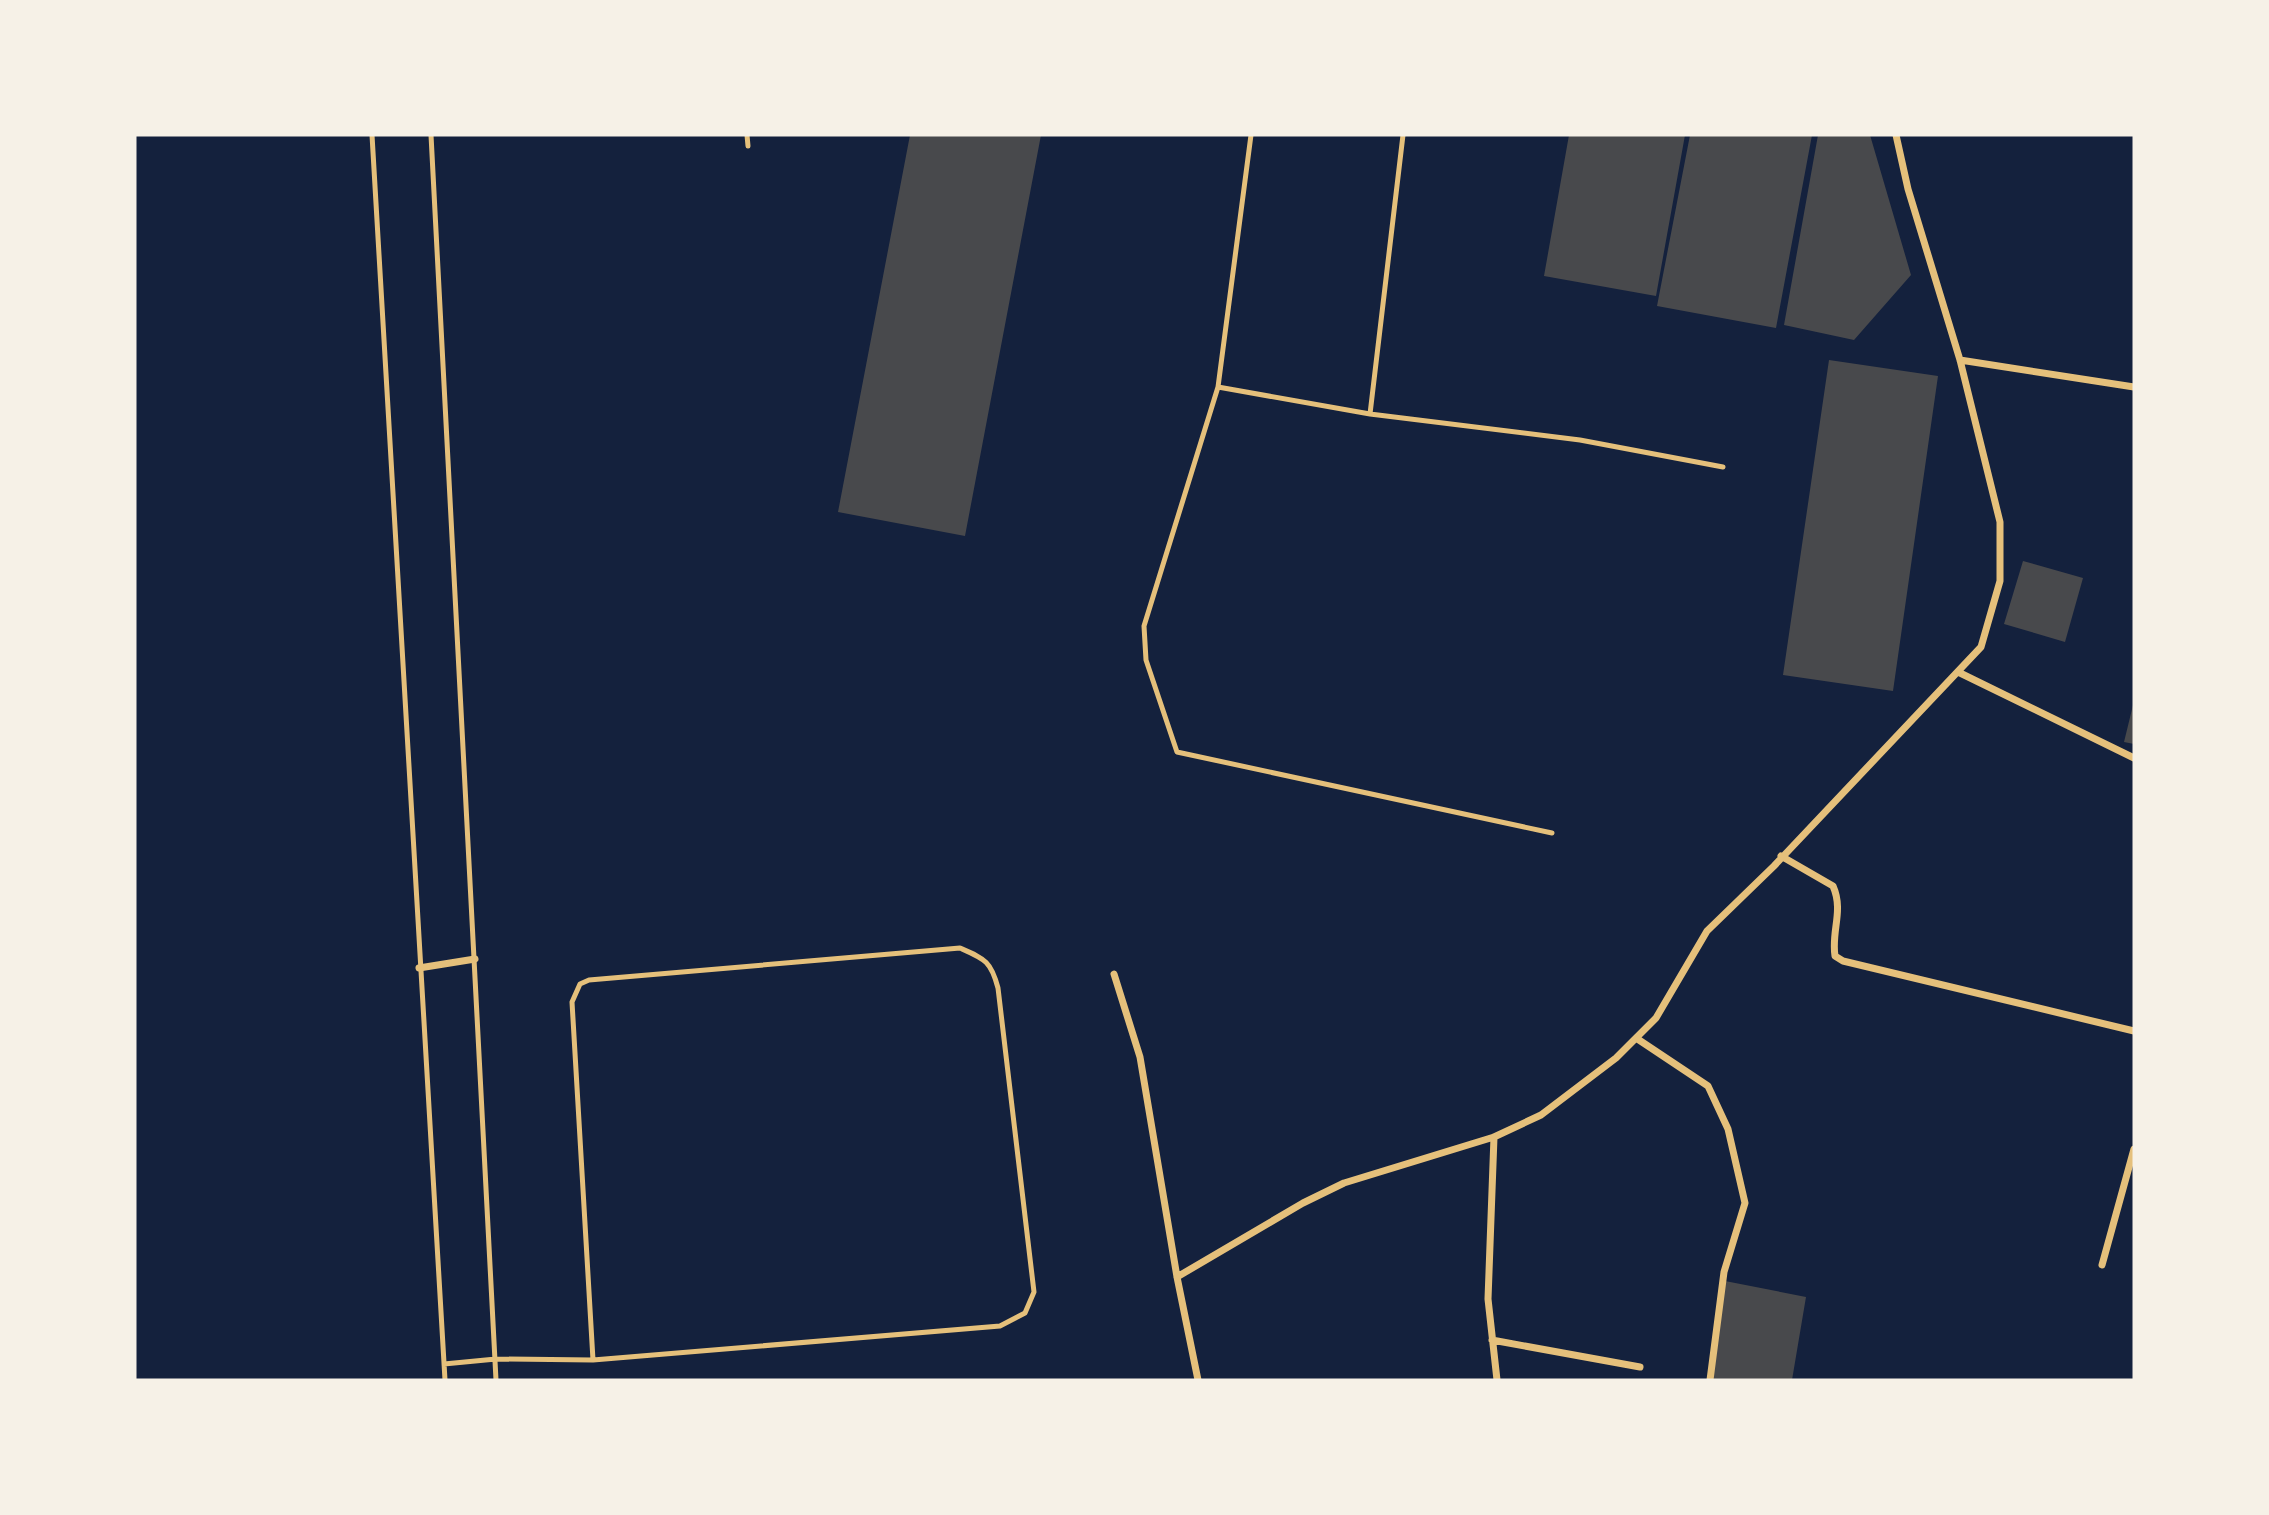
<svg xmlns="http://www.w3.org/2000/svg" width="2269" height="1515" viewBox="0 0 2269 1515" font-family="Rubik,sans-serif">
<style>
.building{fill:#48494c}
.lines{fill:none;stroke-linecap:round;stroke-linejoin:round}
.service{stroke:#e5c07b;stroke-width:5}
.minor{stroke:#e5c07b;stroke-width:7}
</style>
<rect width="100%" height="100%" fill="#14213d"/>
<path class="building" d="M910,135H1041L965,536L838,512Z
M1569,135H1685L1656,296L1544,276Z
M1690,135H1812L1776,328L1657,306Z
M1818,135H1870L1911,275L1854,340L1784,325Z
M1829,360L1938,376L1893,691L1783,675Z
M2023,561L2083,578L2065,642L2004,624Z
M2134,701V744L2124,742Z
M1725,1281L1806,1297L1792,1380H1713Z"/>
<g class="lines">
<path class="service" d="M372,135L445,1380
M431,135L496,1380
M747,135L748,146
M1251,135L1218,387L1144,626L1146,660L1177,752L1552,833
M1218,387L1370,414L1580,440L1723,467
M1370,414L1403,135
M444,1364L496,1359L593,1360L1000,1326L1025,1313L1034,1292L998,988C991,961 985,959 960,948L589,980L580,984L572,1002L593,1360"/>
<path class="minor" d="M1960,360L2134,387
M1958,672L2134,758
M1781,856L1833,886C1844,911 1831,931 1835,956L1843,961L2134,1031
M419,968L475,959
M1114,974L1140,1057L1177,1277L1198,1380
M1636,1038L1708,1086L1728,1129L1745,1203L1724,1272L1710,1380
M1494,1137L1488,1299L1497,1380
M2102,1265L2134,1149
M1177,1277L1303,1203L1344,1183L1494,1137L1541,1115L1616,1058L1656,1018L1707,931L1774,866L1981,647L2000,581V522L1960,360L1908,189L1896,135
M1492,1340L1640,1367"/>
</g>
<rect width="2269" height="1515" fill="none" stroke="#f6f1e7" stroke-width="273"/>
</svg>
